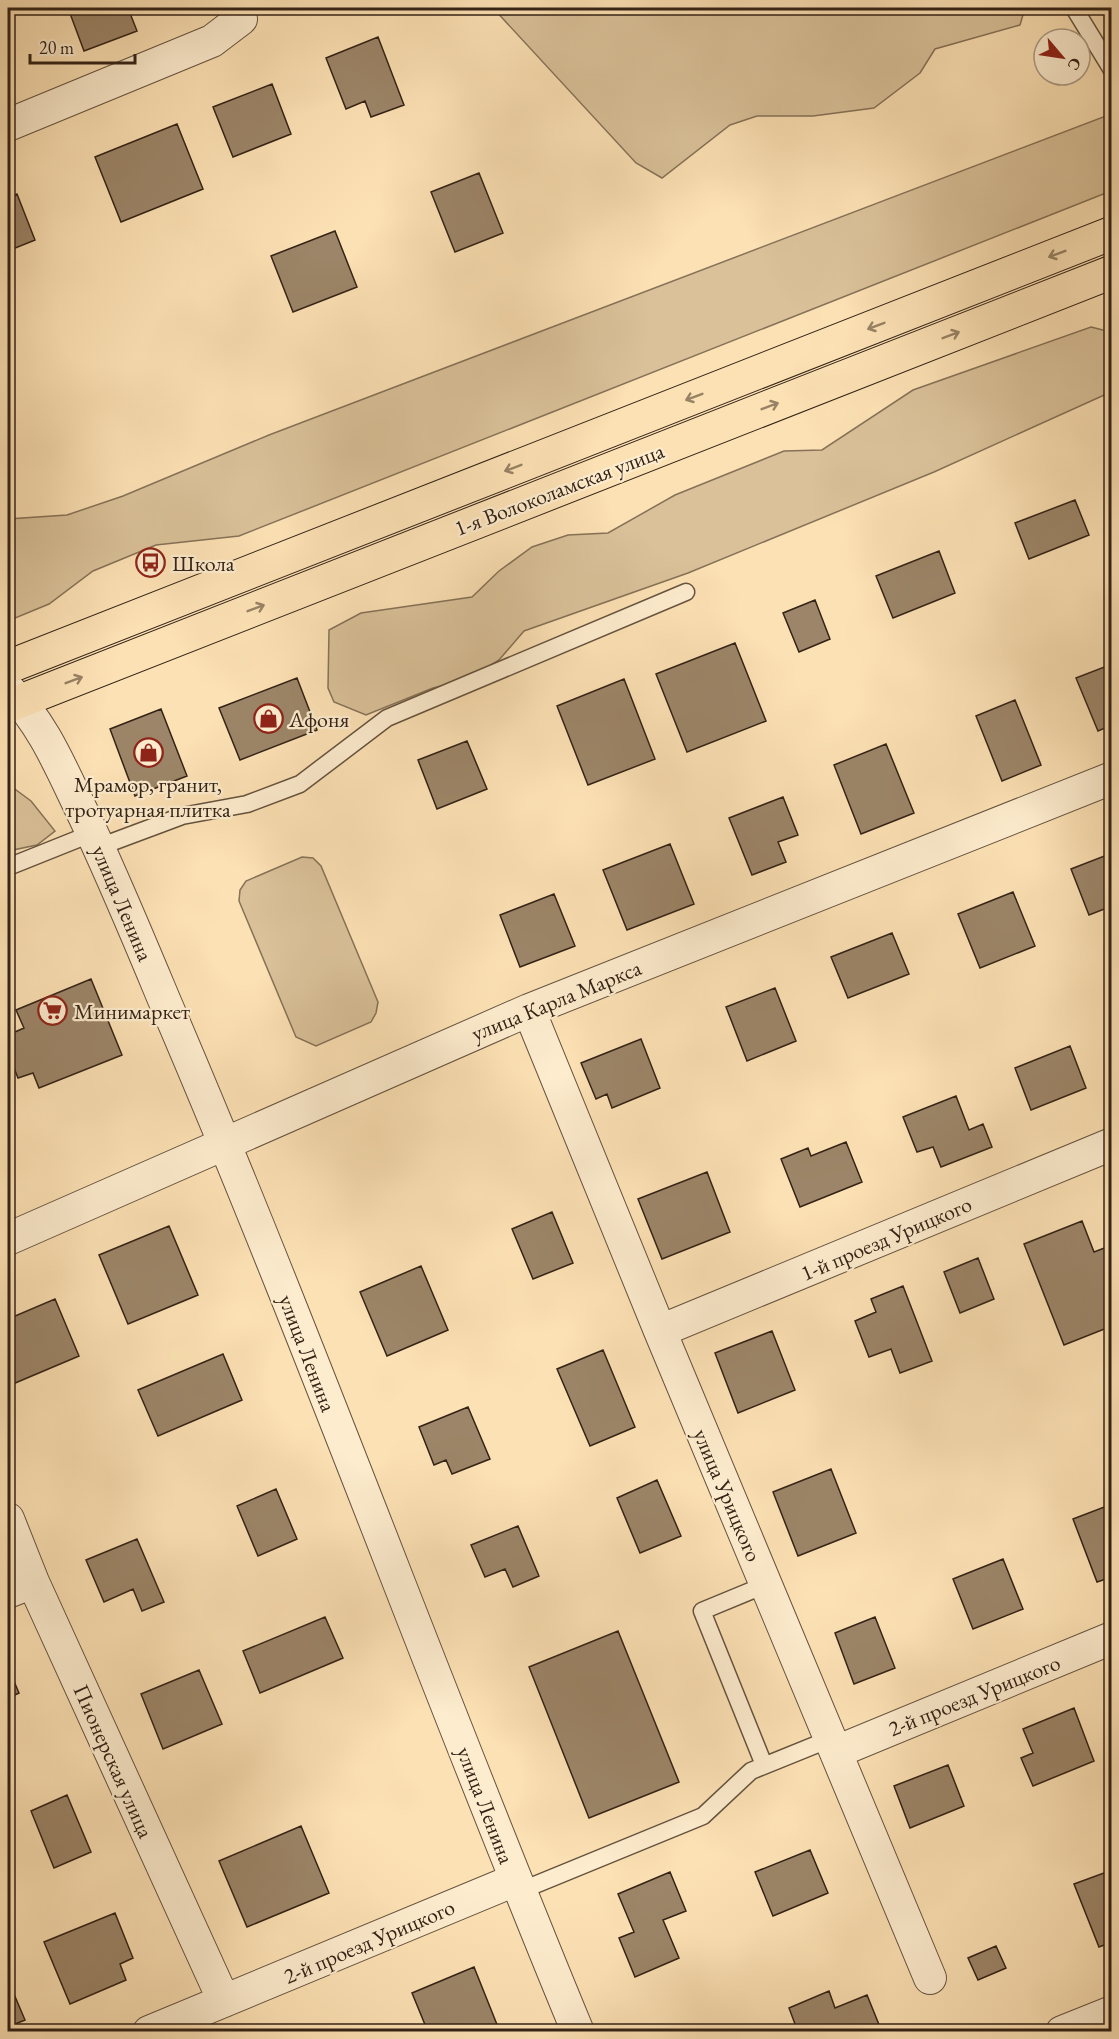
<svg xmlns="http://www.w3.org/2000/svg" width="1119" height="2039" viewBox="0 0 1119 2039" font-family="'EB Garamond',serif">
<style>
.green{fill:#dac199;stroke:#867258;stroke-width:1.5}
.building{fill:#9c8568;stroke:#332216;stroke-width:1.5}
.lines{fill:none;stroke-linecap:round;stroke-linejoin:round}
.service-casing{stroke:#65523e;stroke-width:19}
.minor-casing{stroke:#65523e;stroke-width:34}
.primary-casing{stroke:#332216;stroke-width:35}
.service{stroke:#fdecce;stroke-width:16}
.minor{stroke:#fdecce;stroke-width:32}
.primary{stroke:#fce1b4;stroke-width:33}
.oneway{stroke:#988265}
.labels{text-anchor:middle;stroke-width:4.5;stroke-linejoin:round;paint-order:stroke}
.street-label{font-size:22px;fill:#332216;stroke:#fdecce}
.poi-label{font-size:22px;fill:#332216;stroke:#fdecce;text-anchor:start}
</style>
<rect width="100%" height="100%" fill="#fce1b4"/>
<filter id="stains"><feTurbulence type="fractalNoise" baseFrequency=".00333" numOctaves="4"/><feColorMatrix values="0 0 0 0 .2 0 0 0 0 .09 0 0 0 0 .02 0 0 0 .5 -.17"/></filter>
<radialGradient id="worn" r=".72"><stop offset=".6" stop-color="#630" stop-opacity="0"/><stop offset="1" stop-color="#630" stop-opacity=".3"/></radialGradient>
<path class="green" d="M493,8H1025L1020,25L935,49L920,73L874,108L813,116H757L730,125L662,178L636,163Z
M1111,114V191L239,536L156,545L93,571L49,604L8,621V519L67,515L123,496L269,435Z
M1091,327L1111,332V392L934,472L688,573L524,631L499,660L469,679L433,688L366,715L334,702L328,688L329,630L361,613L472,597L499,571L532,547L568,535L608,533L675,495L784,451L822,450L913,390Z
M8,784L31,801L55,831L37,845L8,851Z
M302,857L313,858L321,866L378,1002L376,1013L371,1022L316,1046L296,1037L239,901L240,890L246,881Z"/>
<path class="building" d="M68,8H128L137,31L84,51Z
M378,37L404,105L371,117L365,101L346,109L326,58Z
M272,84L291,134L233,157L213,107Z
M177,124L203,189L121,222L95,157Z
M479,173L503,233L455,252L431,192Z
M17,194L35,240L8,251V198Z
M335,231L357,287L293,312L271,256Z
M1075,500L1089,535L1029,559L1015,523Z
M939,551L955,593L893,618L876,576Z
M815,600L830,639L799,652L783,613Z
M735,643L766,721L687,752L656,674Z
M1112,664V725L1098,731L1076,678Z
M297,678L317,730L240,760L219,708Z
M624,679L655,759L588,785L557,706Z
M1015,700L1041,765L1002,781L976,716Z
M161,709L187,776L135,796L110,729Z
M467,741L487,789L437,809L418,760Z
M886,744L914,813L861,834L834,765Z
M783,797L798,835L778,842L786,862L752,875L729,818Z
M670,844L694,904L627,930L603,870Z
M1112,853V906L1089,915L1071,869Z
M1013,892L1035,946L980,968L958,914Z
M554,894L575,946L520,967L500,915Z
M892,933L909,974L848,998L831,957Z
M91,979L122,1055L39,1088L33,1073L18,1078L8,1053V1035L24,1028L16,1010Z
M775,988L796,1041L747,1061L726,1007Z
M641,1039L660,1088L612,1108L607,1094L596,1099L581,1063Z
M1070,1046L1086,1088L1031,1110L1015,1068Z
M956,1096L969,1130L983,1124L992,1147L941,1167L933,1147L917,1152L903,1117Z
M846,1142L862,1182L800,1207L781,1159L808,1148L811,1156Z
M707,1172L730,1232L662,1259L638,1199Z
M552,1212L573,1263L533,1279L512,1229Z
M1082,1221L1094,1252L1112,1245V1326L1064,1345L1024,1244Z
M169,1226L198,1295L128,1324L99,1255Z
M978,1258L994,1299L960,1313L944,1272Z
M421,1266L448,1330L387,1356L360,1292Z
M903,1286L932,1361L900,1373L891,1349L869,1357L855,1321L876,1312L871,1299Z
M55,1299L79,1356L8,1386V1319Z
M772,1331L795,1390L738,1413L715,1353Z
M603,1350L635,1427L590,1446L557,1369Z
M223,1354L242,1400L158,1436L138,1390Z
M468,1407L490,1459L452,1474L446,1460L434,1465L419,1427Z
M831,1469L856,1533L798,1556L773,1492Z
M657,1480L681,1536L640,1553L617,1498Z
M276,1489L297,1539L258,1556L237,1506Z
M1112,1504V1577L1097,1582L1073,1519Z
M518,1526L539,1576L513,1587L505,1569L485,1577L471,1545Z
M137,1539L164,1602L142,1611L133,1589L104,1602L86,1560Z
M1003,1559L1023,1609L973,1629L953,1579Z
M325,1617L343,1658L260,1693L243,1651Z
M875,1617L895,1668L854,1684L835,1633Z
M618,1631L679,1782L589,1818L529,1667Z
M8,1667L19,1693L8,1698Z
M199,1670L222,1724L163,1749L141,1694Z
M1074,1708L1094,1761L1033,1786L1021,1758L1033,1753L1023,1729Z
M948,1765L964,1806L910,1828L894,1786Z
M67,1795L91,1852L54,1868L31,1811Z
M301,1826L329,1893L247,1927L219,1861Z
M810,1850L828,1893L773,1916L755,1872Z
M1112,1870V1942L1099,1947L1074,1884Z
M670,1872L686,1911L663,1920L679,1958L635,1977L619,1938L634,1932L618,1894Z
M115,1913L133,1958L120,1964L126,1980L70,2004L44,1942Z
M996,1946L1006,1968L978,1980L968,1958Z
M474,1967L498,2027L487,2032H428L412,1993Z
M8,1980L25,2020L8,2027Z
M829,1991L835,2008L867,1995L882,2032H798L789,2008Z"/>
<g class="lines">
<defs>
<path id="service" d="M1074,8L1112,70
M99,847L182,816L247,804L300,784L387,718L686,592
M8,867L93,833
M764,1765L702,1611L765,1585
M520,1891L703,1816L751,1771L830,1739"/>
<path id="minor" d="M8,125L212,41L241,19L236,8
M8,689C40,720 58,761 77,801C109,867 137,935 165,1002C311,1342 436,1690 578,2032
M529,1010L660,1331L930,1978
M8,1239L529,1010L1112,778
M660,1331L1112,1144
M8,1519L33,1582L224,2001
M8,1592L33,1582
M836,1752L1112,1638
M149,2032L515,1880
M1062,2032L1112,2012"/>
<path id="primary" d="M8,667L1112,233
M8,706L1112,272"/>
</defs>
<use href="#service" class="service-casing"/>
<use href="#minor" class="minor-casing"/>
<use href="#primary" class="primary-casing"/>
<use href="#service" class="service"/>
<use href="#minor" class="minor"/>
<use href="#primary" class="primary"/>
</g>
<defs><path id="oneway-shaft" d="M-6 0H5M1.5-3L5.5 0L1.5 3" fill="none" stroke-width="1.6" stroke-linecap="round" stroke-linejoin="round" transform="scale(1.5)"/></defs>
<g class="oneway">
<use href="#oneway-shaft" transform="translate(1057 254) rotate(159)"/>
<use href="#oneway-shaft" transform="translate(876 326) rotate(159)"/>
<use href="#oneway-shaft" transform="translate(951 335) rotate(-21)"/>
<use href="#oneway-shaft" transform="translate(694 397) rotate(159)"/>
<use href="#oneway-shaft" transform="translate(770 406) rotate(-21)"/>
<use href="#oneway-shaft" transform="translate(513 468) rotate(159)"/>
<use href="#oneway-shaft" transform="translate(256 608) rotate(-21)"/>
<use href="#oneway-shaft" transform="translate(74 680) rotate(-21)"/>
</g>
<defs>
<symbol id="bus-ring" viewBox="-11 -11 22 22"><circle r="9.5" fill="#fdecce" stroke="#8f2418" stroke-width="1.5"/><path d="M-5-6H5V4H4V6H2V4H-2V6H-4V4H-5ZM-3.5-4V0h7V-4ZM-3.5 1.2v1.5H-2V1.2ZM2 1.2v1.5H3.5V1.2Z" fill="#8f2418"/></symbol>
<symbol id="shop-ring" viewBox="-11 -11 22 22"><circle r="9.5" fill="#fdecce" stroke="#8f2418" stroke-width="1.5"/><path d="M-5-2.5h2.3a2.7 3.5 0 0 1 5.4 0H5L5.5 6h-11ZM-1.5-2.5h3a1.5 2.3 0 0 0-3 0Z" fill="#8f2418"/></symbol>
<symbol id="supermarket-ring" viewBox="-11 -11 22 22"><circle r="9.5" fill="#fdecce" stroke="#8f2418" stroke-width="1.5"/><path d="M-6-5.5h2.5l.6 2H6L4.5 2H-2.5L-4.4-4H-6ZM-1.5 3.2a1.3 1.3 0 1 0 .1 0ZM3 3.2a1.3 1.3 0 1 0 .1 0Z" fill="#8f2418"/></symbol>
</defs>
<g fill-rule="evenodd">
<use href="#bus-ring" x="134" y="546" width="33" height="33"/>
<use href="#shop-ring" x="252" y="702" width="33" height="33"/>
<use href="#shop-ring" x="132" y="736" width="33" height="33"/>
<use href="#supermarket-ring" x="36" y="994" width="33" height="33"/>
</g>
<g class="labels">
<g class="street-label">
<text transform="translate(559 489) rotate(-21)" y="8">1-я Волоколамская улица</text>
<text transform="translate(123 903) rotate(67)" y="8">улица Ленина</text>
<text transform="translate(556 1000) rotate(-22)" y="8">улица Карла Маркса</text>
<text transform="translate(886 1238) rotate(-23)" y="8">1-й проезд Урицкого</text>
<text transform="translate(308 1353) rotate(69)" y="8">улица Ленина</text>
<text transform="translate(728 1495) rotate(67)" y="8">улица Урицкого</text>
<text transform="translate(974 1695) rotate(-22)" y="8">2-й проезд Урицкого</text>
<text transform="translate(114 1761) rotate(66)" y="8">Пионерская улица</text>
<text transform="translate(486 1805) rotate(69)" y="8">улица Ленина</text>
<text transform="translate(369 1941) rotate(-23)" y="8">2-й проезд Урицкого</text>
</g>
<g class="poi-label">
<text x="172" y="571">Школа</text>
<text x="289" y="727">Афоня</text>
<text x="148" y="792" text-anchor="middle">Мрамор, гранит,<tspan x="148" dy="25">тротуарная плитка</tspan></text>
<text x="74" y="1019">Минимаркет</text>
</g>
</g>
<rect width="1119" height="2039" fill="none" stroke="#fce1b4" stroke-width="30"/>
<rect x="9" y="9" width="1101" height="2021" fill="none" stroke="#332216" stroke-width="3"/>
<rect x="15" y="15" width="1089" height="2009" fill="none" stroke="#332216" stroke-width="1.5"/>
<g transform="translate(1062 57) rotate(119)"><circle r="28" fill="#fdecce" stroke="#ac9b84" stroke-width="1.5"/>
<path d="M0-4.5L10 22L0 15L-10 22Z" fill="#8f2418"/>
<text y="-9" font-size="16" font-weight="bold" text-anchor="middle" fill="#332216">С</text>
</g>
<path d="M30 54v9h105v-9" fill="none" stroke="#332216" stroke-width="3"/>
<text x="39" y="54" font-size="18" fill="#332216" stroke="#fdecce" stroke-width="4.5" paint-order="stroke">20 m</text>
<rect width="100%" height="100%" filter="url(#stains)"/>
<rect width="100%" height="100%" fill="url(#worn)"/>
</svg>
